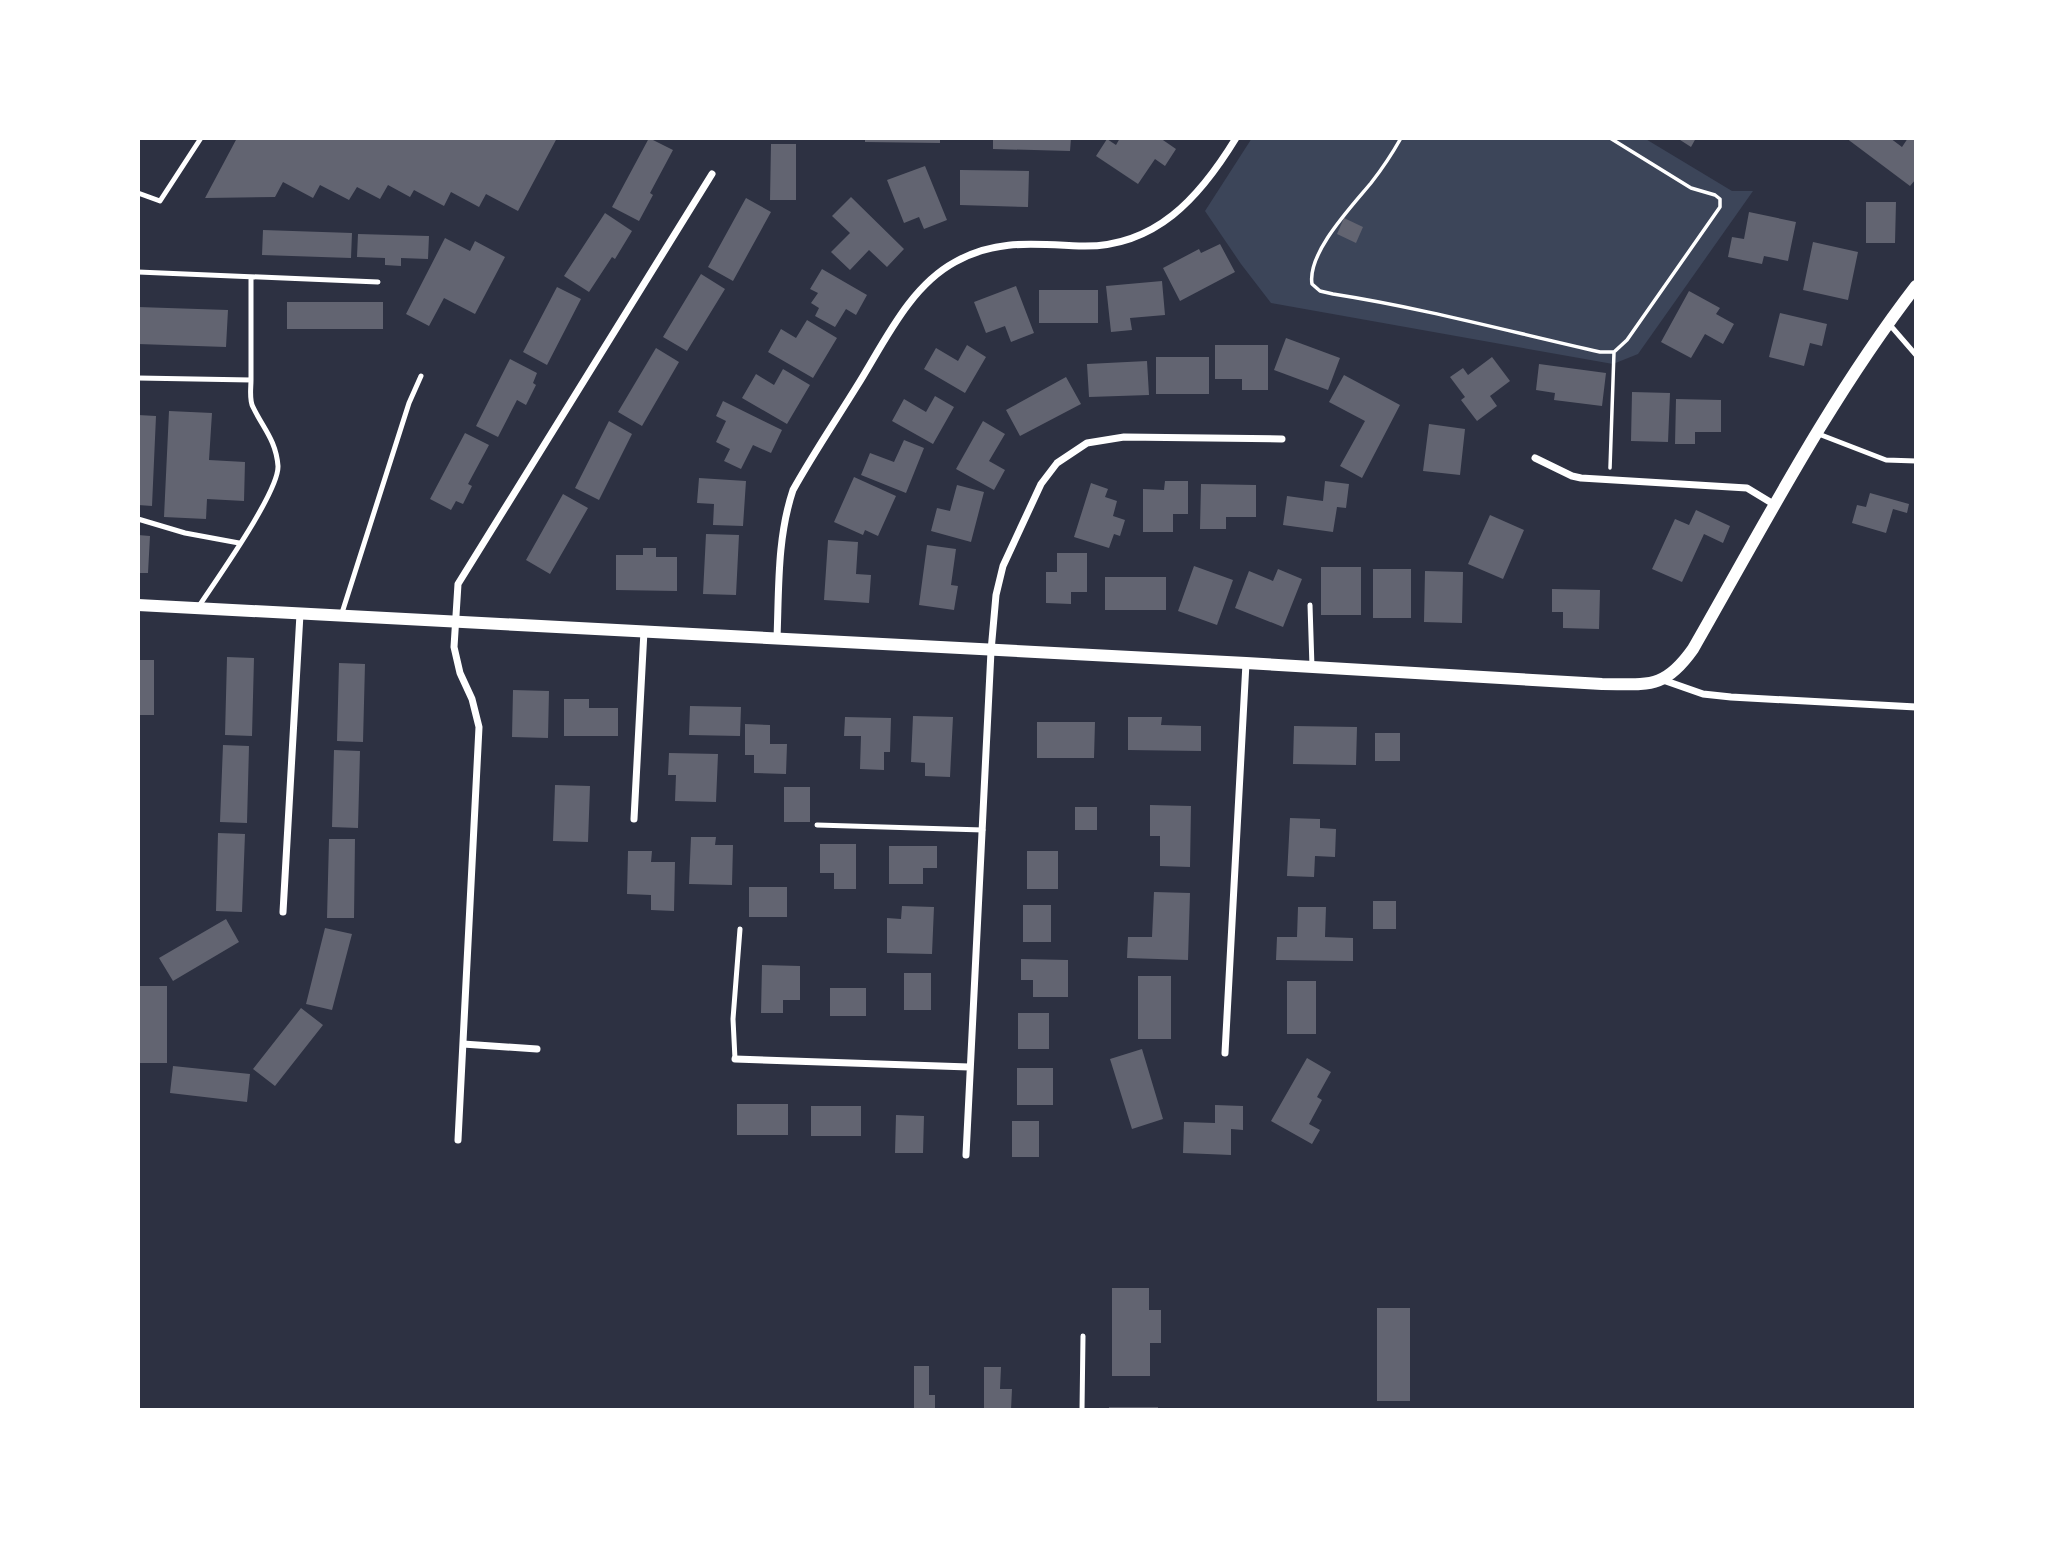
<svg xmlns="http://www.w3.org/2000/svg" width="2054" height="1548" viewBox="0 0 2054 1548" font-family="'Asap Condensed',sans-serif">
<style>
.green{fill:#3c4559}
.building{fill:#626471}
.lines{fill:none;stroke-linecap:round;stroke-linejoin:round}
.path{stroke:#fff;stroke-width:3.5}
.service{stroke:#fff;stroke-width:5}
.minor{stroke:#fff;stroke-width:7}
.tertiary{stroke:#fff;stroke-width:12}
</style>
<rect width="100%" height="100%" fill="#2d3142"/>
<path class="green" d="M1252,138H1644L1732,191H1753L1638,354L1613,364L1271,303L1241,264L1205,211Z"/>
<path class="building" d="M237,138H557L518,211L486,194L479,207L451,192L444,206L414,190L410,197L388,185L380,199L357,187L349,200L320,185L313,198L283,182L275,197L205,198Z
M649,138L673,150L650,193L653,195L639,221L612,207Z
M865,138H940V143L865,142Z
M993,138H1071L1070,151L993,149Z
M1120,138H1160L1176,149L1165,166L1155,159L1138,184L1096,156L1107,139L1116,145Z
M1677,138H1696L1691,147Z
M1846,138H1890L1902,147L1908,138H1916V179L1910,186Z
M771,144H796V200H770Z
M925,166L947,220L924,229L919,217L904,223L887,180Z
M960,170L1029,171L1028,207L960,205Z
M851,197L904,249L887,267L869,250L850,270L831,252L850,233L832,216Z
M746,198L771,212L733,281L708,267Z
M1866,202H1896L1895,243H1866Z
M1749,212L1796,222L1788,261L1764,256L1762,264L1728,257L1732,237L1744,239Z
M605,213L632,231L615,259L612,257L589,292L564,276Z
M1344,218L1363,227L1356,243L1337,234Z
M263,230L352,233L351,258L262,255Z
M358,234L429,236L428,259L401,258V266L385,265V258L357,257Z
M445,238L470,251L475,241L505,257L475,314L444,298L429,326L406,314Z
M1813,242L1858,252L1848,300L1803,290Z
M1220,244L1235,272L1180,301L1163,268L1199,249L1201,253Z
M822,269L867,295L856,315L846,309L835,327L815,316L819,308L811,303L818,293L810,289Z
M701,274L725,289L687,351L663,337Z
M1162,281L1165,315L1130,318L1132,330L1111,332L1106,286Z
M1016,286L1034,333L1011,342L1005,326L986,333L974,302Z
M557,287L581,299L547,365L523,352Z
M1039,290H1098V323H1039Z
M1689,291L1720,308L1716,314L1734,324L1723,344L1705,334L1691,358L1661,342Z
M287,302H383V329H287Z
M138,307L228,310L226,347L138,344Z
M1780,313L1827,324L1822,346L1810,343L1804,366L1769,357Z
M807,320L837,338L813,378L768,352L781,329L796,338Z
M1286,338L1340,358L1328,390L1274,370Z
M967,345L986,357L965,393L924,369L936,348L958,361Z
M1215,345H1268V390H1242V379H1215Z
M656,348L679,362L642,426L618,412Z
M1156,357H1209V394H1156Z
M1492,357L1510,381L1490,396L1497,406L1477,421L1461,400L1465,397L1450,377L1463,368L1468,375Z
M510,359L537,373L533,383L536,385L526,405L517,400L498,437L476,426Z
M1147,361L1149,395L1089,397L1087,364Z
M1539,364L1606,373L1602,406L1554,400L1555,393L1536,390Z
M783,369L810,385L787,424L742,398L756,374L774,385Z
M1344,375L1400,405L1362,478L1340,466L1365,421L1329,402Z
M1066,377L1081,404L1020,436L1006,410Z
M1632,392L1670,393L1668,442L1631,441Z
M935,396L954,407L933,444L892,421L904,399L926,412Z
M1676,399L1721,400V432H1695V444H1675Z
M723,401L782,430L771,453L753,445L741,469L724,461L730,449L716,442L726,421L716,416Z
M169,411L212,413L209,460L245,462L244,501L207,499L206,519L164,517Z
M138,415L156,416L152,506L138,505Z
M609,421L632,434L599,500L575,488Z
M983,421L1005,434L989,461L1005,470L994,490L956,469Z
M1429,424L1465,429L1460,475L1423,471Z
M465,433L489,445L468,484L472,486L463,504L456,501L451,510L430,499Z
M904,440L924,448L906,493L861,475L870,453L894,462Z
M854,477L896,496L878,536L865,530L863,535L834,522Z
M699,478L746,481L743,526L713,525L714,504L697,503Z
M1165,481H1188V514H1173V532H1143V489L1164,490Z
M1325,481L1349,484L1346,508L1337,507L1333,532L1283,525L1287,496L1323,501Z
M1091,483L1108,489L1105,497L1117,501L1113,516L1125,520L1120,536L1114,534L1109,548L1074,537Z
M1201,484L1256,485V517H1226V529H1200Z
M957,485L984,492L971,542L931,531L937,508L950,511Z
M1870,493L1909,504L1907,513L1893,509L1886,533L1852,523L1857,505L1866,507Z
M563,494L588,508L550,574L526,560Z
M1696,510L1730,526L1723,543L1704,534L1682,582L1652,569L1675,519L1689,525Z
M1490,515L1524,530L1503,579L1468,564Z
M706,534L739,535L736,595L703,594Z
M138,535L150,536L148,573H138Z
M828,540L858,542L856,574L871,575L869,603L824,600Z
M927,545L956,549L951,585L958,586L954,610L919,605Z
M643,548H656V557H677V591L616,590V555H643Z
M1057,553H1087V592H1071V604L1046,603V572H1057Z
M1194,566L1233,580L1217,625L1178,611Z
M1321,567H1361V615H1321Z
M1278,569L1302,579L1283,627L1235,608L1249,571L1273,581Z
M1373,569H1411V618H1373Z
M1425,571L1463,572L1462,623L1424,622Z
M1105,577H1166V610H1105Z
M1552,589L1600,590L1599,629L1563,628V612H1552Z
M227,657L254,658L252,736L225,735Z
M138,660H154V715H138Z
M339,663L365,664L363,742L337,741Z
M513,690L549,691L548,738L512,737Z
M564,699H589V708H618V736H564Z
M690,706L741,707L740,736L689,735Z
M913,716L953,717L950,777L925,776V763L911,762Z
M845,717L891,718L890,752H884V770L860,769L861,736H844Z
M1128,717H1162L1161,725L1201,726V751L1128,750Z
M1037,722H1095L1094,758H1037Z
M745,724L770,725V744H787L786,774L754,773V755H745Z
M1294,726L1357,727L1356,765L1293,764Z
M1375,733H1400V761H1375Z
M223,745L249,746L247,823L220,822Z
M334,750L360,751L358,828L332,827Z
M669,753L718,754L716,802L675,801L676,775H668Z
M555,785L590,786L588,842L553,841Z
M784,787H810V822H784Z
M1150,805L1191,806L1190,867L1160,866V836H1150Z
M1075,807H1097V830H1075Z
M1290,818L1320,819V828L1336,829L1335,857L1315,856L1314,877L1287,876Z
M218,833L245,834L242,912L216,911Z
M691,837H716L715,845H733L732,885L689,884Z
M329,839H355L354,918H327Z
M820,844H856V889H834V873H820Z
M889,846H937V868H923V884H889Z
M628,851H652L651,862H675L674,911L651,910V895L627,894Z
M1027,851H1058V889H1027Z
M749,887H787V917H749Z
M1154,892L1190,893L1188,960L1127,958L1128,937H1152Z
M1373,901H1396V929H1373Z
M1023,905H1051V942H1023Z
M902,906L934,907L932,954L887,953V918L901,919Z
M1298,907H1326L1325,937L1353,938V961L1276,960L1277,937H1297Z
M226,919L239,942L173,981L159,958Z
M325,928L352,934L332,1010L306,1004Z
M1021,959L1068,960V997H1033V980H1021Z
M762,965L800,966V1000H783V1013H761Z
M904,973H931V1010H904Z
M1138,976H1171V1039H1138Z
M1287,981H1316V1034H1287Z
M139,986H167V1063H139Z
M830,988H866V1016H830Z
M301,1008L323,1025L275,1086L253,1069Z
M1018,1013H1049V1049H1018Z
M1142,1049L1163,1119L1132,1129L1110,1059Z
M1307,1058L1331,1072L1317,1097L1322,1100L1309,1124L1320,1130L1312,1144L1271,1121Z
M173,1066L250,1074L247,1102L170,1093Z
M1017,1068H1053V1105H1017Z
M737,1104H788V1135H737Z
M1215,1105L1243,1106V1130L1231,1129V1155L1183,1153L1184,1122L1215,1123Z
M811,1106H861V1136H811Z
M896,1115L924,1116L923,1153H895Z
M1012,1121H1039V1157H1012Z
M1112,1288H1149V1310H1161V1343H1150V1376H1112Z
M1377,1308H1410V1401H1377Z
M914,1366H929V1395H935V1410H914Z
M984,1367H1001L1000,1389H1012L1011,1410H984Z
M1109,1407H1158V1410H1109Z"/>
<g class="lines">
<path class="path" d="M1401,138C1392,154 1382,169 1371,183C1352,206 1307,253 1312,284L1320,291L1333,294C1423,308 1511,332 1600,352H1614L1627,340L1720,207V199L1715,195L1691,188L1610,138
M1610,468L1614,352"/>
<path class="service" d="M138,193L160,201L201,138
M138,272L378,282
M1890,325L1916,355
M138,378L251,380V277
M1816,433L1886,460L1916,461
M138,519L185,533L239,543
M1310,605L1312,667
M199,606C216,580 279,492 278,466C276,440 263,428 253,407C249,400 251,388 251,380
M341,616L409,403L421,376
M817,825L983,830
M735,1059L733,1019L740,929
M1082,1410L1083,1336"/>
<path class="minor" d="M1535,458L1572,476L1581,478L1747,488L1775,505
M777,638C779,588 777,538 793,490C813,454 836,420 857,386C884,343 909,287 955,262C996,239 1033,244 1079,246C1155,249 1200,197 1236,138
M1663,680L1703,694L1731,697L1916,707
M634,819L644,631
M283,912L300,614
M463,1044L537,1049
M1225,1053L1246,663
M735,1059L969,1067
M458,1140L479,727L472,699L460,673L454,647L458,584L712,174
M966,1155L991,651L996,595L1003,566L1041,484L1057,463L1087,443L1124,437L1282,439"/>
<path class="tertiary" d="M138,605L1246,663L1602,684C1648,684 1664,690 1693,649C1764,525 1829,399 1916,286"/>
</g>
<rect width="2054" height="1548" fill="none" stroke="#ffffff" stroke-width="280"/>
</svg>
